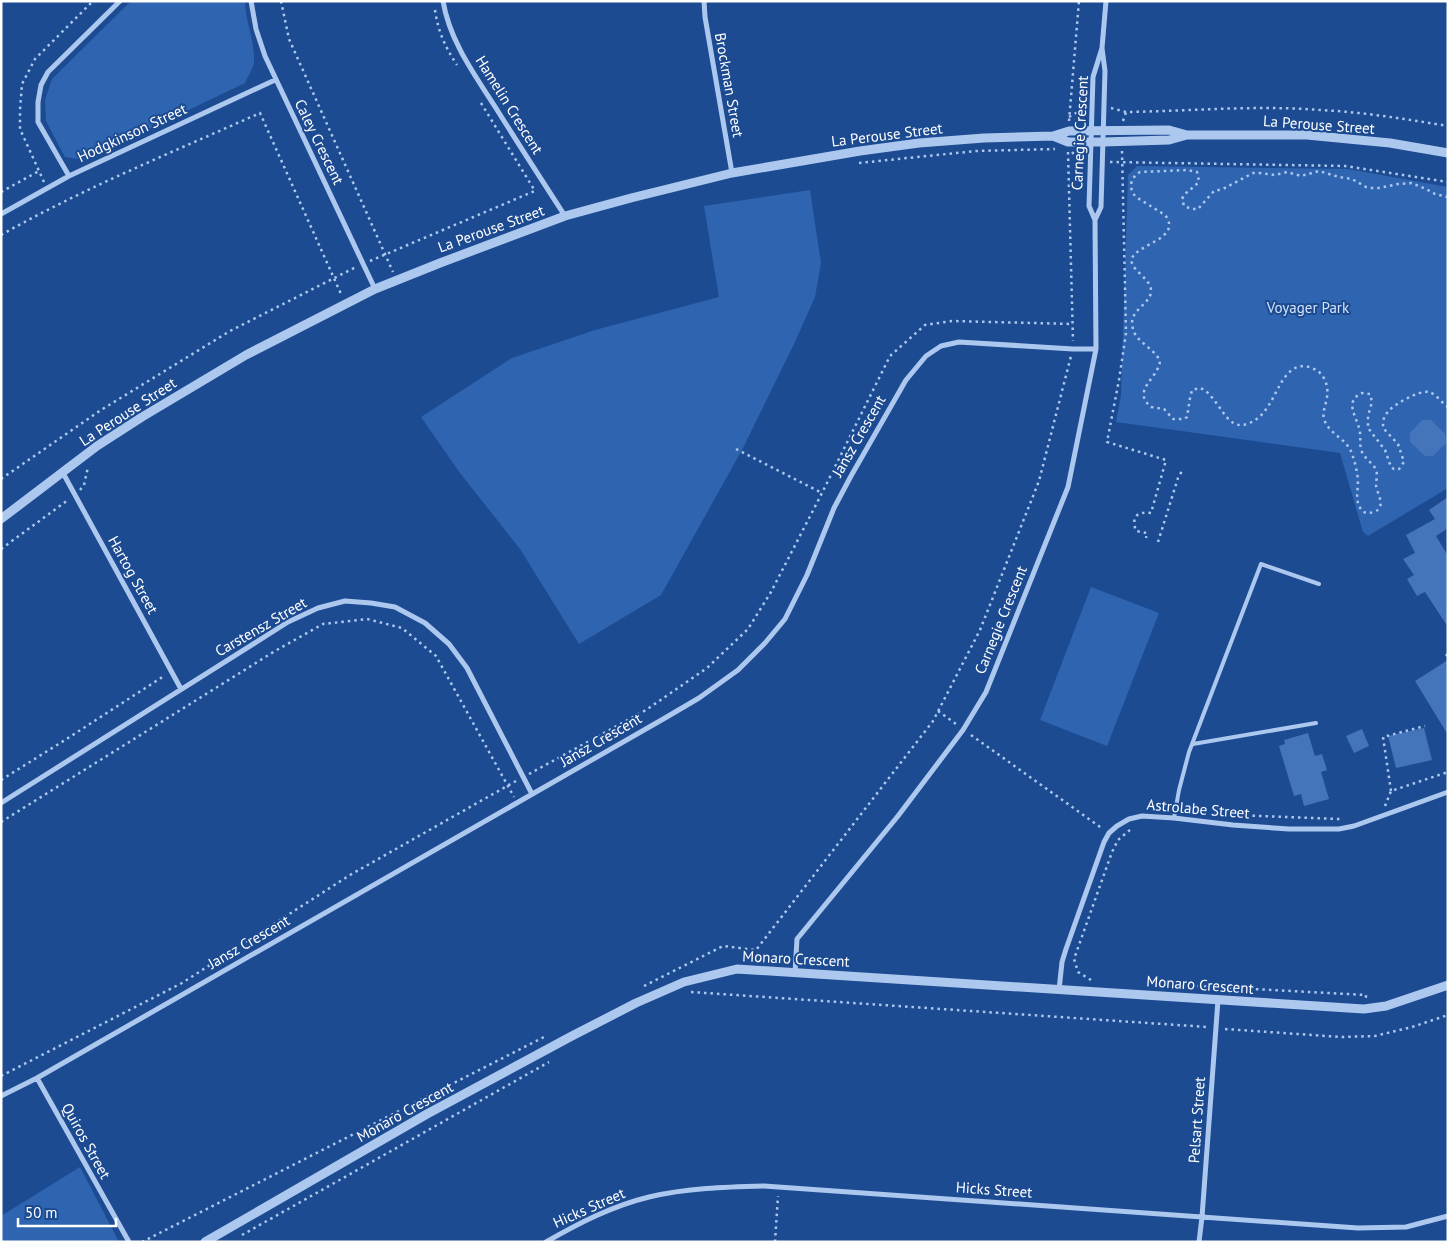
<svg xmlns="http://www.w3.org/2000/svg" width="1449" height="1243" viewBox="0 0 1449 1243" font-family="'PT Sans',sans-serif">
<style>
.green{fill:#2f64b0}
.building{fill:#4474b9}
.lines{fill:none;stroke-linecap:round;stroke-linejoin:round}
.path{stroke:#adc8ef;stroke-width:2.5;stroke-dasharray:2.5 4;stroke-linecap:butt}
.service{stroke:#adc8ef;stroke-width:4}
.minor{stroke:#adc8ef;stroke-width:5}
.tertiary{stroke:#adc8ef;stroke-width:9}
.labels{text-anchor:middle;stroke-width:4;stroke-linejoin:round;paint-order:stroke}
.street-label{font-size:15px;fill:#fff;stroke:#1c4b92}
.park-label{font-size:15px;fill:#d3e3fa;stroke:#1c4b92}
</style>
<rect width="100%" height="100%" fill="#1c4b92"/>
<path class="green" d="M131,1H245C245,21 255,41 254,61C254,68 248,76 245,83L84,160L65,157L46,121L45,100L52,79Z
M1137,166L1348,169L1448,187V488L1368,536L1363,532L1340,453L1116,422L1121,395L1128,175Z
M810,190L821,263L815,297L794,344L743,448L661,595L579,644L520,549L460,473L421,417L512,358L595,330L719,297L704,206Z
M1091,587L1159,613L1107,746L1040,720Z
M80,1167L119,1242H1V1216Z"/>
<path class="building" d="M1422,420H1431L1445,434L1446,443L1433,456H1425L1410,442V433Z
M1448,497V528L1436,536L1448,556V627L1425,592L1417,596L1407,579L1414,575L1403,559L1415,553L1406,535L1435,519L1429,510Z
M1448,660V735L1415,681Z
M1424,728L1432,760L1396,768L1388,736Z
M1362,729L1369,746L1354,753L1346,736Z
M1308,733L1315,756L1322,754L1327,770L1321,772L1329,799L1304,806L1301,794L1294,796L1279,746L1285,744L1284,740Z"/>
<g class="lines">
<path class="path" d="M281,1L289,39L393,272
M435,10C438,31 445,47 457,65
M481,103L535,191
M1111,108L1126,112C1191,111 1255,105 1320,110C1363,112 1405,119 1448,126
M1069,117L1083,109
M1069,121L1079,1
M1123,121L1126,112
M1122,151L1126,333L1119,380L1107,442L1166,460L1151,513C1137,511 1131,517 1136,531L1147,533L1146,538
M1068,152L1073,341
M1072,152L1082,163
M1110,162L1345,166L1448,182
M859,163L976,151L1055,149
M44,182L20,129V110L22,84L35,59L93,1
M1,192L39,171
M1448,197L1435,194L1426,189L1411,183L1398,184L1379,188H1371L1366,187L1352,179L1339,177L1319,171L1301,176L1287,172L1275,175L1259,173H1253L1223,189L1214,191L1198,209H1192L1184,206L1182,199C1186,190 1194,189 1199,181L1197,172L1187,170L1140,172C1130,178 1128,188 1136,197L1165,215C1183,238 1138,244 1132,258C1128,269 1150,277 1151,290C1152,305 1127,309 1133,329C1136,342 1154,348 1160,361C1158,379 1131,390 1151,407L1164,409L1173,419H1184L1187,417L1190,398L1192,390L1200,388C1219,395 1225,432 1247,424C1274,415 1275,379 1295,368C1301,365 1308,366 1314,369C1324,373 1329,386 1327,397C1326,405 1322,412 1324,419C1329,435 1347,438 1352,454C1355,462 1357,471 1358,480C1358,493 1354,501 1363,512C1367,513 1370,513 1374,512C1387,507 1377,494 1376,485C1376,480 1378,475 1376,470C1373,463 1365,459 1362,452C1359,445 1361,439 1360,433C1359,419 1342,402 1362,393L1370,394L1372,402L1368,416V428L1385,450L1391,467L1394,469H1399L1404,462L1398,444L1383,428C1383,423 1383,417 1387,413C1392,405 1419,390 1429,392C1436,394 1442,403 1448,407
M1,235C84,188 173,152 260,113L341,294
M370,261L537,190
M736,449L822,493
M1,479L101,410L230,331L356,267
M80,490L84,485L88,467
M1158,542L1178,478L1182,471
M1,549L68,500
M1446,654L1448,657
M938,711L956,724
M971,735L1103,829
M529,774L646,710L707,668L748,629L771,592L822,493L890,356L925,325L952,321L1073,324
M1,780L65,740L164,676
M1391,791L1383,737L1425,726
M1385,806L1391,791L1448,772
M1184,808H1192L1200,812
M1233,815L1340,819
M1,822L275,651L323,624L367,619L402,628L436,656L514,797
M1091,980L1078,972L1074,959L1112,852L1118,840L1131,829
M1178,985L1366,995V999
M644,986L723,946L756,950L933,721L980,630L1039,481L1071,356
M691,992L1207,1027
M1225,1029L1341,1037L1375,1036L1412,1027L1448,1015
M1,1076L182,983L350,875L516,781
M242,1235L549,1062
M142,1242L544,1037
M775,1242L778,1196"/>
<path class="service" d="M1193,744L1316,723
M1174,818L1179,790L1189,752L1261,564L1319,584"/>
<path class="minor" d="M251,1L256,29L265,56L375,289
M443,1C450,43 477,78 499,113C521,148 543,182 565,216
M704,1L705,17L732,173
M69,176L38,122V102L41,85L48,72L120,1
M1,214L69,176L275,80
M1095,220L1101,207L1105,71L1102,48L1106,1
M63,473L181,689
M1,803L288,622L318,608L345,601L371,603L395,607L425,623L449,644L467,668L532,794
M795,973L797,939L898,816L963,730L986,692L1068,487L1096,349L1095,220L1089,206L1093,77L1102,48
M1059,990L1062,962L1066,949L1104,842L1109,833L1117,826L1129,819L1142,816L1174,818L1233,825L1289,829H1339L1354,826L1448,792
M37,1078L129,1242
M1,1096L37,1078L665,718L699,698L738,670L765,643L785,619L807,575L834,508L851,476L906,380L926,356L941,346L959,342L1073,349H1096
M546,1242C579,1223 612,1206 649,1197C687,1188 726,1187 764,1186L1358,1228L1406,1227L1448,1216
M1199,1242L1202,1217L1218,1000"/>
<path class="tertiary" d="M1053,136L1068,142H1103L1169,140L1187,135
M1,519L97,446L142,417L246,355L375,289L440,263L565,216L631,198L732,173L860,151L919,143L984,138L1053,136L1069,131L1169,130L1187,135H1307L1390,143L1448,153
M205,1242L427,1114L570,1037L636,1003L684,982L737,969L1364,1009L1386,1006L1448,985"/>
</g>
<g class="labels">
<g class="street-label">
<text transform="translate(729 85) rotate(80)" y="5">Brockman Street</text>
<text transform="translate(509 105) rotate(58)" y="5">Hamelin Crescent</text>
<text transform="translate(1319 125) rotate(4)" y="5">La Perouse Street</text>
<text transform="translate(132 133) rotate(-25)" y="5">Hodgkinson Street</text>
<text transform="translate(1080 133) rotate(-87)" y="5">Carnegie Crescent</text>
<text transform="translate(887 135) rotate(-7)" y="5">La Perouse Street</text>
<text transform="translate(319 142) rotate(64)" y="5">Caley Crescent</text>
<text transform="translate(491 229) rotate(-20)" y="5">La Perouse Street</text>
<text transform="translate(128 412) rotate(-33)" y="5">La Perouse Street</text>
<text transform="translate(859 436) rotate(-60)" y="5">Jansz Crescent</text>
<text transform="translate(133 575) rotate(61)" y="5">Hartog Street</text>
<text transform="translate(1001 620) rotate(-68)" y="5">Carnegie Crescent</text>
<text transform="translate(261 627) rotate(-30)" y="5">Carstensz Street</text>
<text transform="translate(601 740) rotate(-30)" y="5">Jansz Crescent</text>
<text transform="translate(1198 809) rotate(5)" y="5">Astrolabe Street</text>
<text transform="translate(249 942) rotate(-30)" y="5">Jansz Crescent</text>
<text transform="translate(796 959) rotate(3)" y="5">Monaro Crescent</text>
<text transform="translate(1200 985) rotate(4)" y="5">Monaro Crescent</text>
<text transform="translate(405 1112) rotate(-29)" y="5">Monaro Crescent</text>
<text transform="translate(1197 1120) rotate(-86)" y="5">Pelsart Street</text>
<text transform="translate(86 1141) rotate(61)" y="5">Quiros Street</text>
<text transform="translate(994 1190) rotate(4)" y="5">Hicks Street</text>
<text transform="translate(589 1208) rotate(-24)" y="5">Hicks Street</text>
</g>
<g class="park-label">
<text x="1308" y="313">Voyager Park</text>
</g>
</g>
<rect width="1449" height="1243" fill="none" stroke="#ffffff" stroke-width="5"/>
<path d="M18 1218v8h98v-8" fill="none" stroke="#ffffff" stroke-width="2.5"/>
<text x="25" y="1218" font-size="15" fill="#ffffff" stroke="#1c4b92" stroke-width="4" paint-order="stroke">50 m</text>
</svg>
